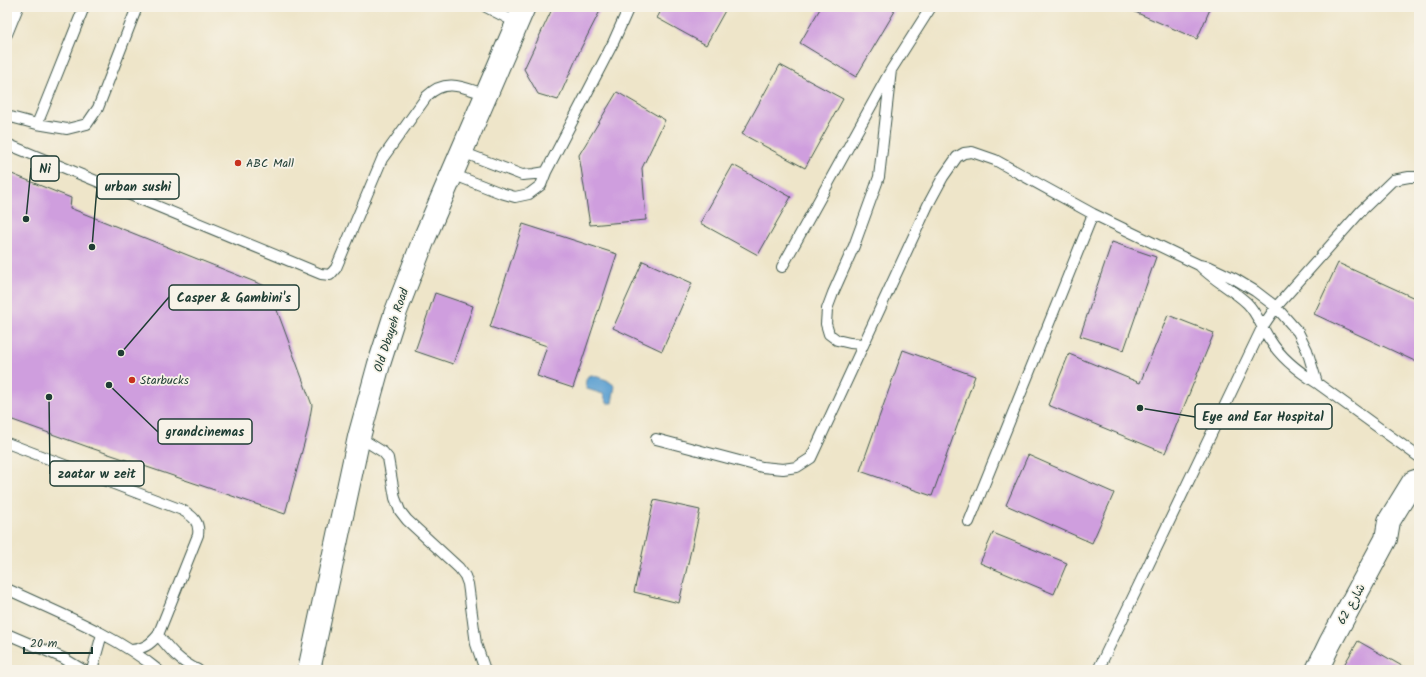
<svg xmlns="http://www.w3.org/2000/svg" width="1426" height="677" viewBox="0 0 1426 677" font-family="Kalam,'Playpen Sans Arabic',sans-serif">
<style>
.water{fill:#5da0d1;stroke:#3e6e82}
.building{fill:#cf9ede}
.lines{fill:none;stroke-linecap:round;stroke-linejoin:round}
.service-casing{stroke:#3e564a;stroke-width:12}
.tertiary-casing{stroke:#3e564a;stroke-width:24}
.service{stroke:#fff;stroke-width:10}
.tertiary{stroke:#fff;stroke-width:22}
.poi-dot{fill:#c8321e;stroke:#f7f3e8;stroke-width:1.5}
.labels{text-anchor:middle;stroke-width:3.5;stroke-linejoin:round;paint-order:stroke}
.poi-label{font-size:12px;fill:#1f3d34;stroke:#f7f3e8;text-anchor:start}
.street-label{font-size:12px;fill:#1f3d34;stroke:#f7f3e8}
.leader{fill:none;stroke:#1f3d34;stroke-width:1.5}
.callout-dot{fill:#1f3d34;stroke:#f7f3e8;stroke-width:1.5}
.callout{fill:#f7f3e8;stroke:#1f3d34;stroke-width:1.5}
.callout-label{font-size:13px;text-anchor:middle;font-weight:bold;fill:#1f3d34}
</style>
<rect width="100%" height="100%" fill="#f7f3e8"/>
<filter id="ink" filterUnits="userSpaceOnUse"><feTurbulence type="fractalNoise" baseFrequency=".025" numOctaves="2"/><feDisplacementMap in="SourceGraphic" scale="8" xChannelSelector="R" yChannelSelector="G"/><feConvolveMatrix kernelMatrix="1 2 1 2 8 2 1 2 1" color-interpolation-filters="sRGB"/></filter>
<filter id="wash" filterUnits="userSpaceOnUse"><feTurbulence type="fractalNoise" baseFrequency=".012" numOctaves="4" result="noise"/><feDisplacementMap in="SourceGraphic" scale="16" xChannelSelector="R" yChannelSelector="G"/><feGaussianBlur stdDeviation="0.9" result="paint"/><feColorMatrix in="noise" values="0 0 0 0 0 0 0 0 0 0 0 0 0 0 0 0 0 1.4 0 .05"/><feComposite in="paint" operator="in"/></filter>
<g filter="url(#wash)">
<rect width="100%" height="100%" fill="#eee5c9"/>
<path class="water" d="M592,375L607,380L615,386L612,403H607L603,394L587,389C585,384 585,381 588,376Z"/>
<g id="blocks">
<path class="building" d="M553,7H602L581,48L558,100L538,94L524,69Z
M663,7H727L706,45L657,18Z
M821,7H888L895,11L856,77L800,43Z
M1138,7H1211L1197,39L1135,12Z
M780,65L843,99L805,168L742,134Z
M617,92L665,120L642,168L646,220L590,225L579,155Z
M733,165L791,197L758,255L700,223Z
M7,172L71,198L70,208L265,286L274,302L312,405L308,429L285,514L91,448L7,418Z
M523,224L617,254L573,388L537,376L547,346L490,327Z
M1112,242L1156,257L1124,350L1080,336Z
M643,261L692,283L662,351L613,328Z
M1338,263L1419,300V363L1314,314Z
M435,293L473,306L453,364L415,351Z
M1168,315L1214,333L1165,453L1048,405L1069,354L1140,383Z
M903,350L975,376L932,496L860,471Z
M1028,455L1114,493L1092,543L1006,505Z
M654,500L700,510L679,603L634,592Z
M993,533L1067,563L1054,594L980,563Z
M1358,641L1409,670H1341Z"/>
</g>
</g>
<g filter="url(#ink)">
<use href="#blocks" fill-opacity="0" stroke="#3e564a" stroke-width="1"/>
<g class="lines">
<defs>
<path id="service" d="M486,7L517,23
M7,34L18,7
M7,116L37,124L42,112L84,7
M37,124L67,129L87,124L98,108L137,7
M7,144L321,274L330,275L336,268L382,159L427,96C446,77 465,88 487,95
M462,152L522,175L534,174L546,172
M452,174L501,193L515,197L529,194L541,185L546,172L613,43L629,7
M1199,265L1210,267L1235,279L1255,291L1276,307L1298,332L1307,350L1317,383
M782,267L891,70L931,7
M863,344L850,343L837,340L829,334L826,324L827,309L833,293L854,246L879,177L891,70
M359,437L383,452L388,458L395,498L400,511L407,520L459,568L465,576L468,584L476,644L485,670
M656,439L762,467L783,469L797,467L811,458L928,205L943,177L957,157L964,153L972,152L995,160L1093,214L1199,265C1213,280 1232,289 1247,303C1257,313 1262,328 1270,340C1281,358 1299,372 1317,383L1419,457
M7,443L182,510C193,516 200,522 198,535L158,635C150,645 144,648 132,650
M969,522L1093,214
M7,589C58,613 114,634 158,670
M7,634L63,658L83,670
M158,635C171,651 179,661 198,670
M92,670L102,634
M1098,670L1263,326L1276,307L1362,210L1393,180L1409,177H1419"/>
<path id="tertiary" d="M309,670L359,437L379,364L395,314L424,239L524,7
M1317,670L1330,643L1386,539L1389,521L1413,482L1419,480"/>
</defs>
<use href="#service" class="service-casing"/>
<use href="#tertiary" class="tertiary-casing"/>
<use href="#service" class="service"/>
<use href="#tertiary" class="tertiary"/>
</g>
</g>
<g class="poi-dot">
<circle cx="238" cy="163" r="4"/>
<circle cx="132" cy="380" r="4"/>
</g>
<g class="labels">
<g class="poi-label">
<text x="246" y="167">ABC Mall</text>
<text x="140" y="384">Starbucks</text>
</g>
<g class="street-label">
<text transform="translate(391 330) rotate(-72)" y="4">Old Dbayeh Road</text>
<text transform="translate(1351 604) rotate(-61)" y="4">شارع 62</text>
</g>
</g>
<path class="leader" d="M26 219L31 168M92 247L97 187M121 353L169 297M1140 408L1195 417M109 385L158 432M49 397L50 474"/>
<g class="callout-dot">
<circle cx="26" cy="219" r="4"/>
<circle cx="92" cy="247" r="4"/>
<circle cx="121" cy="353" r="4"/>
<circle cx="1140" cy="408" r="4"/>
<circle cx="109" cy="385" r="4"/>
<circle cx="49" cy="397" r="4"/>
</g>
<g class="callout">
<rect x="31" y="156" width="28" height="25" rx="4"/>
<rect x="97" y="174" width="82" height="25" rx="4"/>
<rect x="169" y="285" width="130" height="25" rx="4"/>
<rect x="1195" y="404" width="137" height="25" rx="4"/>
<rect x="158" y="419" width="94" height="25" rx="4"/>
<rect x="50" y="461" width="94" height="25" rx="4"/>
</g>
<g class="callout-label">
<text x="45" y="173">Ni</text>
<text x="138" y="191">urban sushi</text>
<text x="234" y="302">Casper &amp; Gambini's</text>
<text x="1263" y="421">Eye and Ear Hospital</text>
<text x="205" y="436">grandcinemas</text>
<text x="97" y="478">zaatar w zeit</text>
</g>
<rect width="1426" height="677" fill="none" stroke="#f7f3e8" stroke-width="24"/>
<path d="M24 647v6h68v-6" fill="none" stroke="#1f3d34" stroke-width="2"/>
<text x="30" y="647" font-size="12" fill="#1f3d34" stroke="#f7f3e8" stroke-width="3" paint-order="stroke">20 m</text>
</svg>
